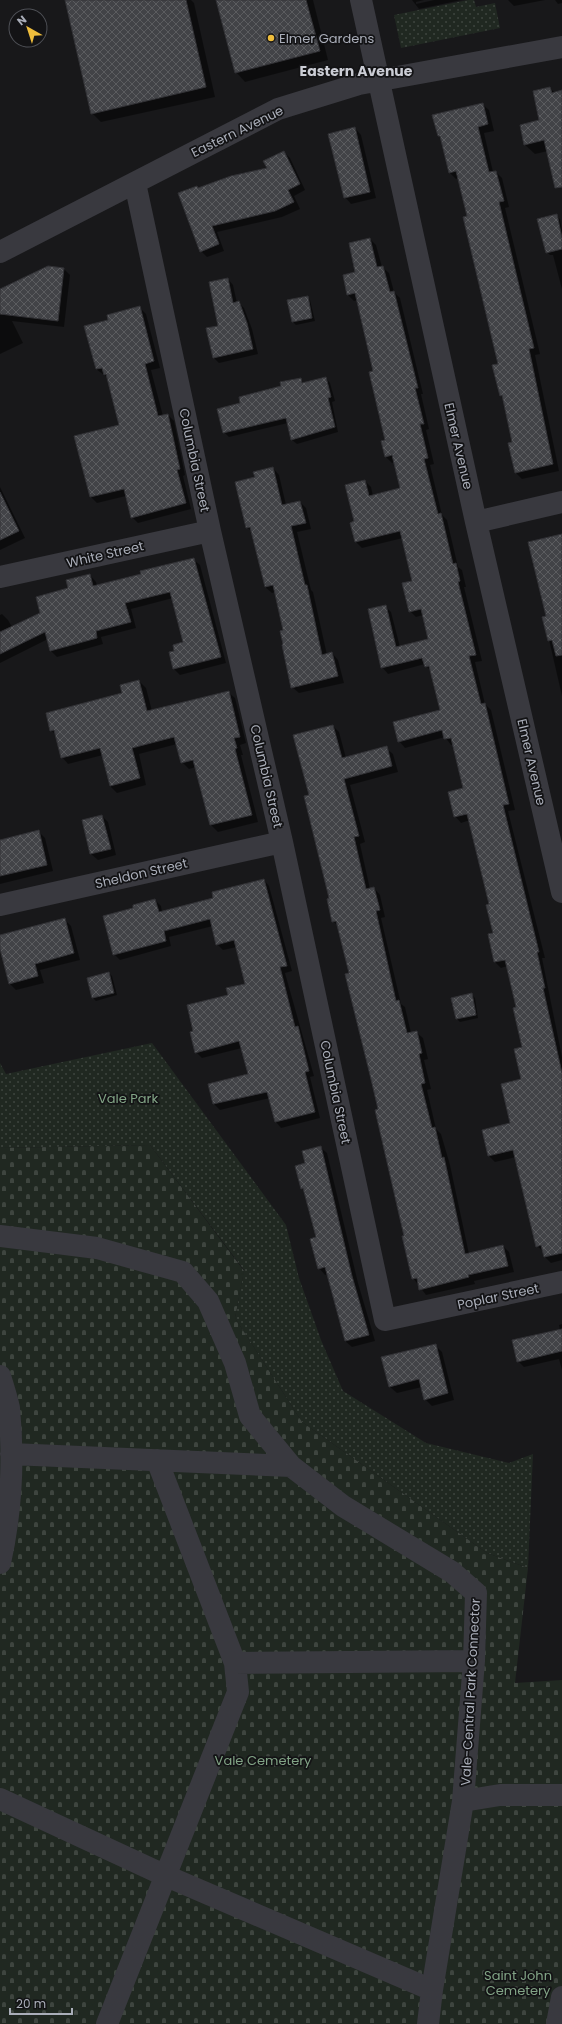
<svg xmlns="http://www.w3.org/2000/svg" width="562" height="2024" viewBox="0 0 562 2024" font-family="Poppins,sans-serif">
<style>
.green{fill:url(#green-dots)}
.cemetery{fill:url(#cemetery-stones)}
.shadow{fill:#0007}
.building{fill:url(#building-cross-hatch);stroke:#323236}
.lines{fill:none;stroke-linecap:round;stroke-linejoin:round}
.minor{stroke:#39393f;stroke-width:22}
.poi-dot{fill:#eebd3c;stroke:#131315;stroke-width:1.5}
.labels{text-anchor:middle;stroke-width:3.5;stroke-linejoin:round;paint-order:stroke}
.poi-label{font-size:13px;fill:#aaaeb9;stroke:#131315;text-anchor:start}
.street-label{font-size:13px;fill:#aaaeb9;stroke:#131315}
.park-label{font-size:13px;fill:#82a486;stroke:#131315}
.neighbourhood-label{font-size:14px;font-weight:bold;fill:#cbcdd5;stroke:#131315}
</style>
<defs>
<pattern id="green-dots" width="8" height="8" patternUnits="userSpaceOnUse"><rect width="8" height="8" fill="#202821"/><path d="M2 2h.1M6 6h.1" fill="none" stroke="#3e453f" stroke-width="1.8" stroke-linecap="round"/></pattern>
<pattern id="cemetery-stones" width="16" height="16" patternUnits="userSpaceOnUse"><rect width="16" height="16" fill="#202821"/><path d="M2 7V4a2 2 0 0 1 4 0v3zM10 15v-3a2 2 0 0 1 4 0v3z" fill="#3e453f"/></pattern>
<pattern id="building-cross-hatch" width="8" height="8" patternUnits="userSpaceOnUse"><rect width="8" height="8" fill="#424347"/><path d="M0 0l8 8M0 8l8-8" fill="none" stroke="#5b5c5f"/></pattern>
</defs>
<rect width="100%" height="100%" fill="#18181a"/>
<path class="green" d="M468,0H474L476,7L495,3L500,28L401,48L394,15Z
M152,1043L286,1225L299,1278L321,1340L343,1391L426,1443L509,1463L533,1454L528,1568L487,1553L302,1422L235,1318L244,1270L150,1145L0,1148V1063L6,1074Z"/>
<path class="cemetery" d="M150,1145L244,1271L235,1318L302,1422L487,1553L528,1568L515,1683L562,1680V2024H0V1148Z"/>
<path class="shadow" d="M66,0H191L194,3L215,97L101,122L92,113Z
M217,0H313L328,60L245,82L236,72Z
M412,0H424L416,2V4L434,0H462L419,9Z
M508,0H545L514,6Z
M555,0H562V3L558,4Z
M550,88L555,93L562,92V173L548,151L535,154L525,145L521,125L540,121Z
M482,104L489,110L494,131L484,133L493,172H496L502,178L509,207L505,208L540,354L535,355L559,471L522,479L516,473L513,443L504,398L500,395L499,365L459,178L456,179L450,173L442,139L439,136Z
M355,128L361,135L376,198L351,204L345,197Z
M284,152L290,158L305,190L294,196L300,209L282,217L217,232L224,251L207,257L201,251L199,189L268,168Z
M556,216L560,219L562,230V289L553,255H550L547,252Z
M370,239L376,245L382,267L389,273L394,292L400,298L423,394H421L429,429L426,430L434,464L430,465L442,515L447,520L458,567L462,570L466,587H464L482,661L475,662L485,704L491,710L515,810L508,811L545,958H542L562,1057V1260L551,1263L545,1257L544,1252L537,1246L516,1157L495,1162L489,1156L511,1124L523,1080V1047L517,1008L507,966L501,968L495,962L491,905L470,820L461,823L455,816L464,789L454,744L451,745L445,737L405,748L399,741L441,711L432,673L425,664L388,674L382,667L385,606L391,612L400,647L429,640L423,615L416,617L410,611L413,582L403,538L362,548L356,542L365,481L371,487L373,496L401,489L395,462L392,463L386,457V441L374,371L358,300L354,301L348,295L344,276L357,273Z
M48,267L63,268L70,275L64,327L12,321L23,343L0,354V289Z
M228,279L233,285L237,303H239L244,308L252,329L258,354L219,363L214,358Z
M307,297L310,300L315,321L296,325L293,322L288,301Z
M140,308L146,314L160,368L151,370L163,416L168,415L174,421L185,475L183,476L191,509L138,523L132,517L126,496L97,503L91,497L120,425L108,378L96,369L86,327L110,320Z
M326,378L330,383L335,401L332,402L338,432L297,444L292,440L288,423L229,437L224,432L242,404L300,379L305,384Z
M273,468L279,475L286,505L300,502L306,508L311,529L297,532L311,590L313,592L327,655L332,653L338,660L344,683L299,693L292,687L285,631L275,592L272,593L265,587L253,533L247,527L256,478Z
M0,487L25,538L0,550Z
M562,535V696L544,618L547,617Z
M193,559L200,565L226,663L180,675L174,669L175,652L184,643L173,598L131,609L136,628L101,637L103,644L57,657L51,651L48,639L0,663V615L2,614L8,620L12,627L41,613L70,589L90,575L96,582L97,586Z
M139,681L146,688L152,711L228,692L235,698L246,743L240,745L243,755H241L258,822L218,832L211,825L196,767L189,769L182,762L177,744L139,754L146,785L117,793L110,786L103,755L68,764L62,757L56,735L51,730L124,694Z
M333,726L339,732L346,758L386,748L393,754L398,772L350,785L365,842L360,844L370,889L374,888L380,895L385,917L381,918L401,1004L405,1007L411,1033L416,1032L423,1038L428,1059L424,1060L431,1089L427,1090L436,1129L441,1134L450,1165L469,1254L503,1246L509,1252L514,1272L474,1281L475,1284L426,1295L413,1278L350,974L339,927L333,921L310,796Z
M102,816L108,822L116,855L98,860L91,854Z
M38,831L45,838L53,871L0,884V841Z
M264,880L269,886L292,971L285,973L314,1076L310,1077L320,1118L281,1128L276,1122L270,1098L220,1110L214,1104L249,1075L242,1048L202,1058L196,1052L229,996L246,984L237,947L223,950L217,944L213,926L169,937L171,946L120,960L114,954L134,909L155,900L161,906L162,912L214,898Z
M65,920L71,926L80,960L40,970L44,983L16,990L10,984L0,945V936Z
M109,973L112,976L117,995L96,1001L93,998Z
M472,995L475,998L478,1018L460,1022L457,1019L453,999Z
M320,1147L327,1153L358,1283L375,1341L352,1347L345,1341L328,1274L325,1275L319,1268L317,1238L305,1192L302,1188L306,1164Z
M562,1324V1370L559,1359L524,1367L518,1361L560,1330L559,1325Z
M435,1345L442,1352L454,1400L432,1406L425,1399L422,1387L397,1393L390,1387L383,1358Z"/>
<path class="building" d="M65,0H186L206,87L91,114Z
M216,0H306L320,51L235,73Z
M550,87L552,93L562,90V187L555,188L544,140L524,145L520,125L539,120L533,91Z
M483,103L488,124L478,127L489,172L496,171L504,201L499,202L534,348L529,349L553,464L515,473L508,443L512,442L502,395L500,396L492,365L498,364L463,217L467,216L456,171L449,173L440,136H438L432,115Z
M355,127L370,192L344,198L328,134Z
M284,151L300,184L288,190L294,202L275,211L212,226L219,244L200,252L178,193L197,186L198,188L231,176L267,168L263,161Z
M557,214L562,238V249L546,253L537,219Z
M370,238L377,267L383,266L390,292L394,291L418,388H415L424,424H420L428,458L424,459L438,514L441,513L453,564L456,563L460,581L458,582L476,655L469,656L481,704L485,703L509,804L503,805L539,952H537L545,988H543L562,1073V1253L544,1257L541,1245L536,1247L513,1150L488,1156L482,1130L510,1123L501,1084L521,1079L514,1049L522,1047L513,1008L516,1007L505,960L494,962L488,934L493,933L486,905L489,904L467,814L454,817L448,792L463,788L451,738L444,739L442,730L398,742L393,722L440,710L429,666L425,667L422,658L381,668L368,609L386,605L396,647L428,639L421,609L409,612L402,583L412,581L400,531L355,542L350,523L354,521L345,485L365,480L369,496L400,488L392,455L385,457L381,441L385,440L369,372L373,371L355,293L347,295L343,275L355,272L349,243Z
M48,266L64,268L58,321L0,314V289Z
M228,278L233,303L239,301L247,323L253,349L213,358L206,328L218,326L209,282Z
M308,296L312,318L292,322L287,300Z
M140,306L154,361L145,364L158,416L168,414L180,469L177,470L186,503L131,518L124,489L90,497L74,436L119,425L106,374L104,375L102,368L96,369L84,326L108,320L107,315Z
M326,377L331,397L328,398L335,427L291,440L286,418L223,433L217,409L240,403L239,397L281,386L280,382L301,378L302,383Z
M273,467L282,505L300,501L306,523L291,526L305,585H307L322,655L332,652L338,676L291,688L282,645L283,644L280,631L283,630L273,585L265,587L250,527L246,528L235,482L255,477L253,472Z
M0,492L19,531L0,540Z
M562,534V655L556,656L552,640L548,641L542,617L546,616L528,542Z
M194,558L221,657L173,669L169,652L174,651L173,645L183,642L170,592L125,603L131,622L96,631L97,638L50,651L45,632L0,654V632L40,613L36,597L68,588L66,580L90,574L93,586L141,574L140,571Z
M139,680L147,711L229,691L240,737L234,738L237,748L235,749L252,815L210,825L193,760L181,763L174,737L132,748L140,778L110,786L100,748L61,758L54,730L50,731L46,713L122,693L120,685Z
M333,725L342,758L387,746L392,766L344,779L359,836L354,837L366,889L374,887L380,910L376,911L396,1001L399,1000L407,1033L417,1031L422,1053L419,1054L425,1083L421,1084L432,1128L435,1127L442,1158L444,1157L465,1254L503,1245L508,1266L468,1275L469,1277L419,1290L417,1278L412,1279L402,1236H404L375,1110L378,1109L370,1075L345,974L349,973L336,921L332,922L327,899L329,898L304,796L309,795L293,735Z
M102,815L111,849L90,854L82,820Z
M39,830L47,865L0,876V840Z
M264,879L287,966L280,967L295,1027L298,1026L309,1071L305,1072L315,1112L275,1122L267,1092L213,1104L208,1084L248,1074L239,1041L195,1053L190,1032L193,1031L187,1005L228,995L226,988L245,984L234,940L216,945L210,919L164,931L166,941L113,955L103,916L133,908V905L155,899L159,912L213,898L212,892Z
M65,918L74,953L35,964L38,976L9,984L0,949V935Z
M109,972L114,993L92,998L87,978Z
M472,993L476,1015L456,1019L451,998Z
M321,1146L352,1276L369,1335L345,1341L325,1267L318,1269L310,1239L316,1237L303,1188L301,1189L295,1166L305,1163L302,1151Z
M562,1329V1351L517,1362L512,1340Z
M436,1344L448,1393L424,1400L419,1379L389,1387L381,1357Z"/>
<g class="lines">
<path class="minor" d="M361,0L476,522L562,892
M135,183L210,531L282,842L385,1320L562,1282
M0,252L278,109L359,84L562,47
M476,522L562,502
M0,577L210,531
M0,905L282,842
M0,1236L97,1248L183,1272L208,1301L235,1363L250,1416L291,1466L343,1506L452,1572L476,1593L474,1661L463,1801L432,1990L428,2024
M0,1376C3,1386 7,1398 9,1408C14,1459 11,1513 0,1563
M11,1454L291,1466
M235,1663L474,1661
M0,1799L164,1875L432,1990
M463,1801L500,1795H562
M107,2024L238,1692L235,1663L157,1460
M557,2024L562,1997"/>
</g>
<circle class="poi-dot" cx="271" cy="38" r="4"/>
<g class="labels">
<g class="poi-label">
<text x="279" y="43">Elmer Gardens</text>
</g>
<g class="street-label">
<text transform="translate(237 131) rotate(-26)" y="5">Eastern Avenue</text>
<text transform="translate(459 446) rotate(77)" y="5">Elmer Avenue</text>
<text transform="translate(195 460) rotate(78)" y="5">Columbia Street</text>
<text transform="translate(105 554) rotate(-13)" y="5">White Street</text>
<text transform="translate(532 762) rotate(77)" y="5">Elmer Avenue</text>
<text transform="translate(267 776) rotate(77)" y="5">Columbia Street</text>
<text transform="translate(141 873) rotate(-13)" y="5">Sheldon Street</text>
<text transform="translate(336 1092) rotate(78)" y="5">Columbia Street</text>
<text transform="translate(498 1296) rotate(-12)" y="5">Poplar Street</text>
<text transform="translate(470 1692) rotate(-87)" y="5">Vale-Central Park Connector</text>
</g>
<g class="park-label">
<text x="128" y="1103">Vale Park</text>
<text x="263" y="1765">Vale Cemetery</text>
<text x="518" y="1980">Saint John<tspan x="518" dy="15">Cemetery</tspan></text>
</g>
<g class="neighbourhood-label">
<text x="356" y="76">Eastern Avenue</text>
</g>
</g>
<g transform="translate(28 28) rotate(321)"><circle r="19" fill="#131315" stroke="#4f5157"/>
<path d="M0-3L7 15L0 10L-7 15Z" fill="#eebd3c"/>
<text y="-6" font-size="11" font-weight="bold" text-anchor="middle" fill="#aaaeb9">N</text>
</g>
<path d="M10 2008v6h62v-6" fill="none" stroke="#aaaeb9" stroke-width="2"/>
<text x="16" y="2008" font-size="12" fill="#aaaeb9" stroke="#131315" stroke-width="3" paint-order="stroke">20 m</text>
</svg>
